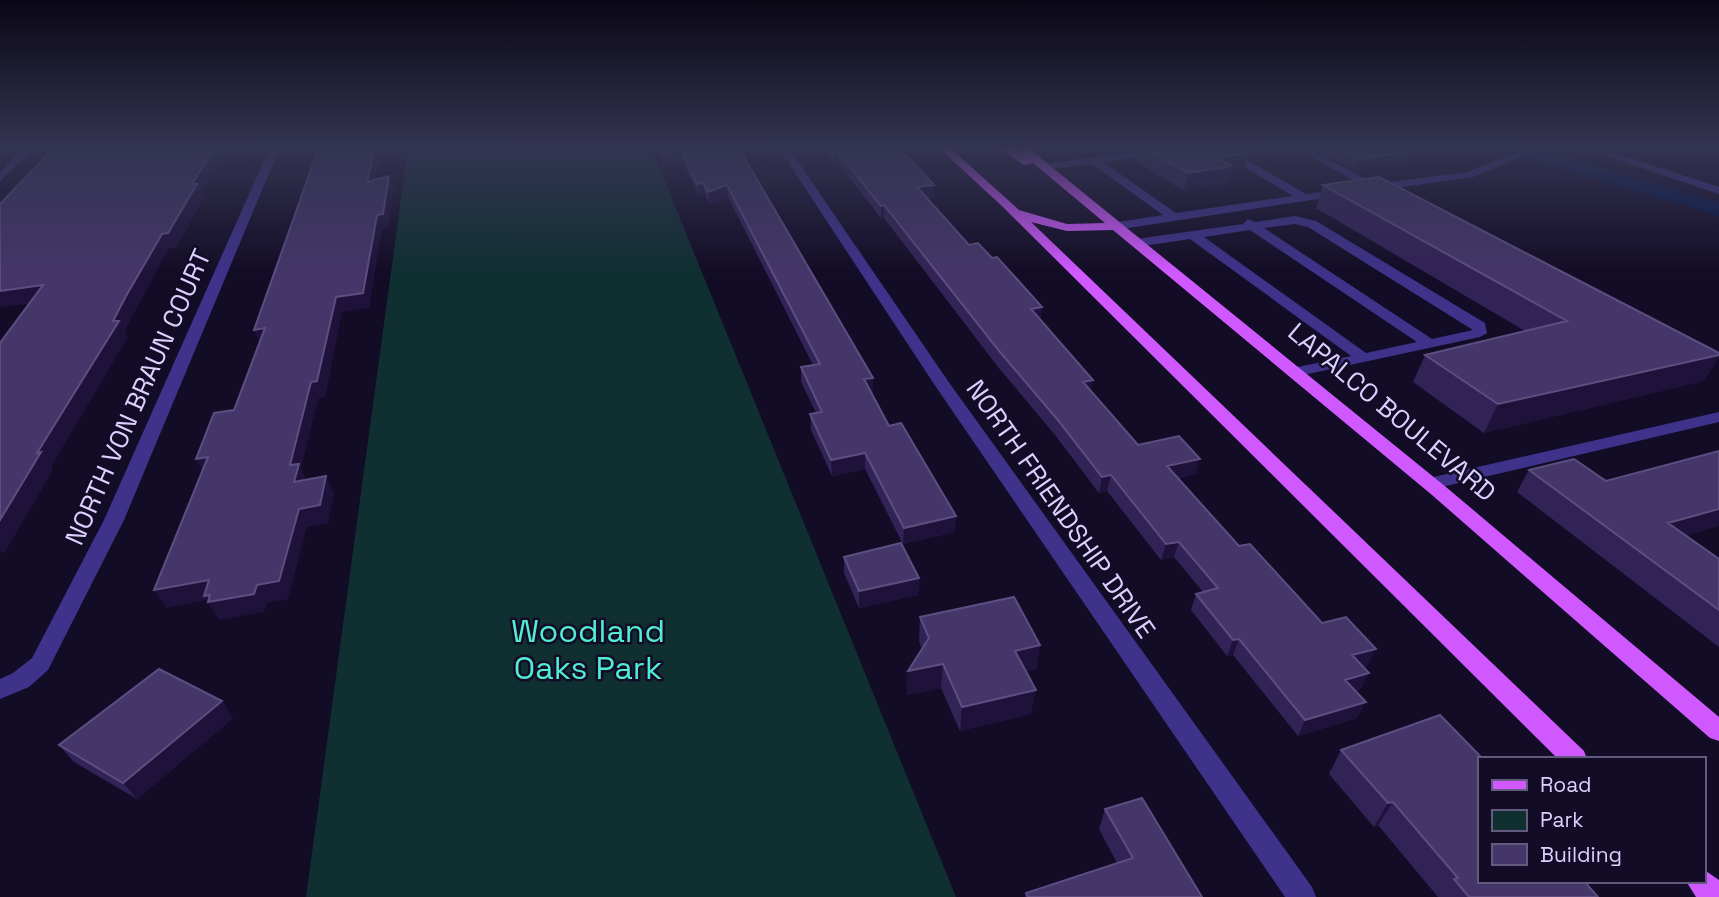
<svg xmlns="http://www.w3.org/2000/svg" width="1719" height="897" viewBox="0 0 1719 897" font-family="'Space Grotesk',sans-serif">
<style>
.green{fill:#0f2f31}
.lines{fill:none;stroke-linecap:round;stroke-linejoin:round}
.canal{fill:#041647;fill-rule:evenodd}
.minor{fill:#3e328a;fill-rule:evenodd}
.major{fill:#d058ff;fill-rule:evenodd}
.wall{fill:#322356}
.shaded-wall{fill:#1e123b}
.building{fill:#443668;stroke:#5c4e80;stroke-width:2}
.labels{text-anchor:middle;stroke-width:5;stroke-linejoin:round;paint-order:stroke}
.street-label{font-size:26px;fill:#dbd1ff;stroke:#130c26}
.near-park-label{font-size:32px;fill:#50ecd3;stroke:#130c26}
</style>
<rect width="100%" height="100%" fill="#130c26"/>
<path class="green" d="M408,147H651L956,897H306Z"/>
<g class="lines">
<path class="canal" d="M1498,147H1530L1719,202V216L1501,151Z"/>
<path class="minor" d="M25,147H36L0,181V172Z
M270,147H280L124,520L48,670L29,687L0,699V679L13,673L32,658L104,520Z
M778,147H788L948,381L1312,887L1316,897H1285L934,384Z
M1062,147L1025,154L1020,151L1031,147Z
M1172,147H1202L1197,150L1103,162L1176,213L1293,196L1211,147H1224L1306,194L1344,189L1350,192L1344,195L1115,230L1109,226L1111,223L1163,215L1092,164L1044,170L1039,167L1044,164Z
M1292,147H1305L1375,184L1467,172L1530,147H1545L1473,177L1374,191Z
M1580,147H1596L1719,187V194Z
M1295,216L1316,221L1485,323L1487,333L1480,337L1294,377L1288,375L1286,372L1288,369L1351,356L1190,239L1136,247L1130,243L1136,239L1243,224L1248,219L1255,222ZM1295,224L1308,227L1473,330L1432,339L1264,228ZM1250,230L1417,342L1366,353L1204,237Z
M1719,412V422L1429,490L1420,484L1429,478Z"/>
<path class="major" d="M938,147H949L1019,210L1067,224L1105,223L1033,163L1024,165L998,147H1010L1025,156L1015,147H1027L1446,487L1719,717V741L1710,738L1432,495L1113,230L1067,231L1031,222L1584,751L1587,759H1558L1003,207Z
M1703,869L1719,880V897H1696L1686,881H1703Z"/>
</g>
<path class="wall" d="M657,147H738L873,393H871L889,426L956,516L954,532L903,544L865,469L832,476L811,430L810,414L816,413L801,382V367L813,365L728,197L710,205L705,195L699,196L683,163L663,165Z
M821,147H899L934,185V197L927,198L969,245L1042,307L1040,320L1091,390L1138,445L1196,474L1178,478L1239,546L1368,665L1363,667L1369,673L1360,689L1355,691L1357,718L1298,736L1233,655L1227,656L1191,610L1196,594L1203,592L1174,557L1161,560L1107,491L1099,493L1055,435L998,367L884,218H881L838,163L833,164Z
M1114,147H1239L1244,170L1231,172L1228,184L1184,191L1135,161L1137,149L1120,151Z
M1309,147H1411L1408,163L1355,170Z
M1677,147H1719V154Z
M1323,185L1719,353V357L1703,381L1484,433L1413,382L1425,355L1525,331L1316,208Z
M1529,470L1606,481L1719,559V647L1517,492Z
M844,557L919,578L918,595L859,608L844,573Z
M920,617L1040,645L1036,669L1026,671L1031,714L960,731L941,688L907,695L908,671L922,649L919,641Z
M222,701L233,718L137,799L74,762L59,745Z
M1341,750L1479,881L1598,897H1438L1378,825L1374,827L1329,774Z
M1105,809L1202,897H1025L1026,893L1117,863L1099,829Z"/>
<path class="shaded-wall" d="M215,147H228L202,193L204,198L176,248L169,249L135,311L125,331L128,337L51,467L53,470L5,552L0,553V520L37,453L113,321L126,296Z
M375,147H383L371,195L367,182Z
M1121,147H1137V149L1120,151Z
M681,151L683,163L663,165L661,153Z
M1412,151L1408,163L1355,170L1359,159Z
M833,152H838V163L833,164Z
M1248,153L1244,170L1231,172L1228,184L1184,191L1188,173L1217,157Z
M389,176L394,189L388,228L382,229L369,308L342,312L325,398L318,399L301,469L307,481L294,482L290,465L311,382L336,297L377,215Z
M703,183L705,195L699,196L697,184Z
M727,185L728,197L710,205L708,192Z
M934,185V197L917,199V187Z
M884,205V218H881V206Z
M43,285L52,301L0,307V291Z
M1042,307L1040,321L1031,309Z
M265,328L261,346L254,330Z
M1719,355V357L1703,381L1484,433L1498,404Z
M873,378V393L864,394V379Z
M1093,380L1090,395L1083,382Z
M865,453V469L832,476L831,460Z
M208,457L206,477L196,459Z
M1200,459L1196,474L1163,481L1167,466Z
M1111,475L1107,491L1099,493L1102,477Z
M326,476L334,494L328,523L307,527L288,599L267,603L264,612L219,620L206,600L166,608L154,590L209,580L257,585L299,509Z
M1719,509V526L1652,546L1668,523Z
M956,516L954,532L903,544L904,528Z
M1179,542L1174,557L1161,560L1166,544Z
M919,578L918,595L859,608V591Z
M1239,639L1233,655L1227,656L1233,640Z
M1040,645L1036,669L1011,675L1015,651Z
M1376,649L1368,665L1344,672L1352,655Z
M943,664L941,688L907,695L908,671Z
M1369,673L1360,689L1337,696L1345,680Z
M1036,690L1031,714L960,731L962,707Z
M222,701L233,718L137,799L123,783Z
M1366,702L1357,718L1298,736L1305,720Z
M1393,802L1378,825L1374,827L1388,803Z"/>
<path class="building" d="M55,147H215L192,184H197L168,233L162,234L126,296L113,321H119L37,453L41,452L0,520V343L43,285L0,291V204Z
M319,147H375L367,182L389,176L383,214L377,215L363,293L336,297L317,381L311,382L290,465L299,464L294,482L326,476L320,505L299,509L279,581L257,585L254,594L208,602L210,595L204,596L209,580L154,590L208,457L196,459L214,413L234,410L265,328L254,330Z
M659,147H738L873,378L864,379L889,426L901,423L956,516L904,528L865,453L831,460L810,414L822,412L801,367L820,364L727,185L708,192L703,183L697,184L681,151L661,153Z
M829,147H899L934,185L917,187L969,245L978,243L992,258L997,257L1042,307L1031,309L1093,380L1083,382L1138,445L1179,436L1200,459L1167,466L1239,546L1250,544L1322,623L1346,617L1376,649L1352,655L1369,673L1345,680L1366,702L1305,720L1239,639L1233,640L1196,594L1218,588L1179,542L1166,544L1111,475L1102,477L1057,419L1000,352L884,205L881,206L838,152H833Z
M1143,147H1239L1248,153L1217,157L1232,166L1188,173Z
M1335,147H1411L1412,151L1359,159Z
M1379,177L1719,353V355L1498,404L1425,355L1567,321L1323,185Z
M1719,451V509L1668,523L1719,559V610L1529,470L1574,459L1606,481Z
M901,543L919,578L859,591L844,557Z
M1014,597L1040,645L1015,651L1036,690L962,707L943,664L908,671L929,638L920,617Z
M159,669L222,701L123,783L59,745Z
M1440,715L1483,759H1479V881H1584L1598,897H1469L1454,879L1458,878L1393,802L1388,803L1341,750Z
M1142,798L1202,897H1028L1026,893L1133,858L1105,809Z"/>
<linearGradient id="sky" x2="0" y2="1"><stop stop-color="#0a0715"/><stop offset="0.54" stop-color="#333452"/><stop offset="1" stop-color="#333452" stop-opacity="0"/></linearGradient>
<rect width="1719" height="273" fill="url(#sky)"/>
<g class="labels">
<g class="street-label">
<text transform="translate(138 397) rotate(-66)" y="9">NORTH VON BRAUN COURT</text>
<text transform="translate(1392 412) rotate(40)" y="9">LAPALCO BOULEVARD</text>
<text transform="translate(1061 509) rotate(55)" y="9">NORTH FRIENDSHIP DRIVE</text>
</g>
<g class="near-park-label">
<text x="588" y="642">Woodland<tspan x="588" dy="37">Oaks Park</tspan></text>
</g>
</g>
<rect x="1478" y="757" width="228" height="126" fill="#130c26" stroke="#635b7d" stroke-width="2"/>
<rect x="1492" y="780" width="35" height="10" fill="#d058ff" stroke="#635b7d" stroke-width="2"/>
<text x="1540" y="792" font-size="21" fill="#dbd1ff">Road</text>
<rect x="1492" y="810" width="35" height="21" fill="#0f2f31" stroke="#635b7d" stroke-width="2"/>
<text x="1540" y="827" font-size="21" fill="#dbd1ff">Park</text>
<rect x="1492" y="844" width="35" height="21" fill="#443668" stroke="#635b7d" stroke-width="2"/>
<text x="1540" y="862" font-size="21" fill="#dbd1ff">Building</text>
</svg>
